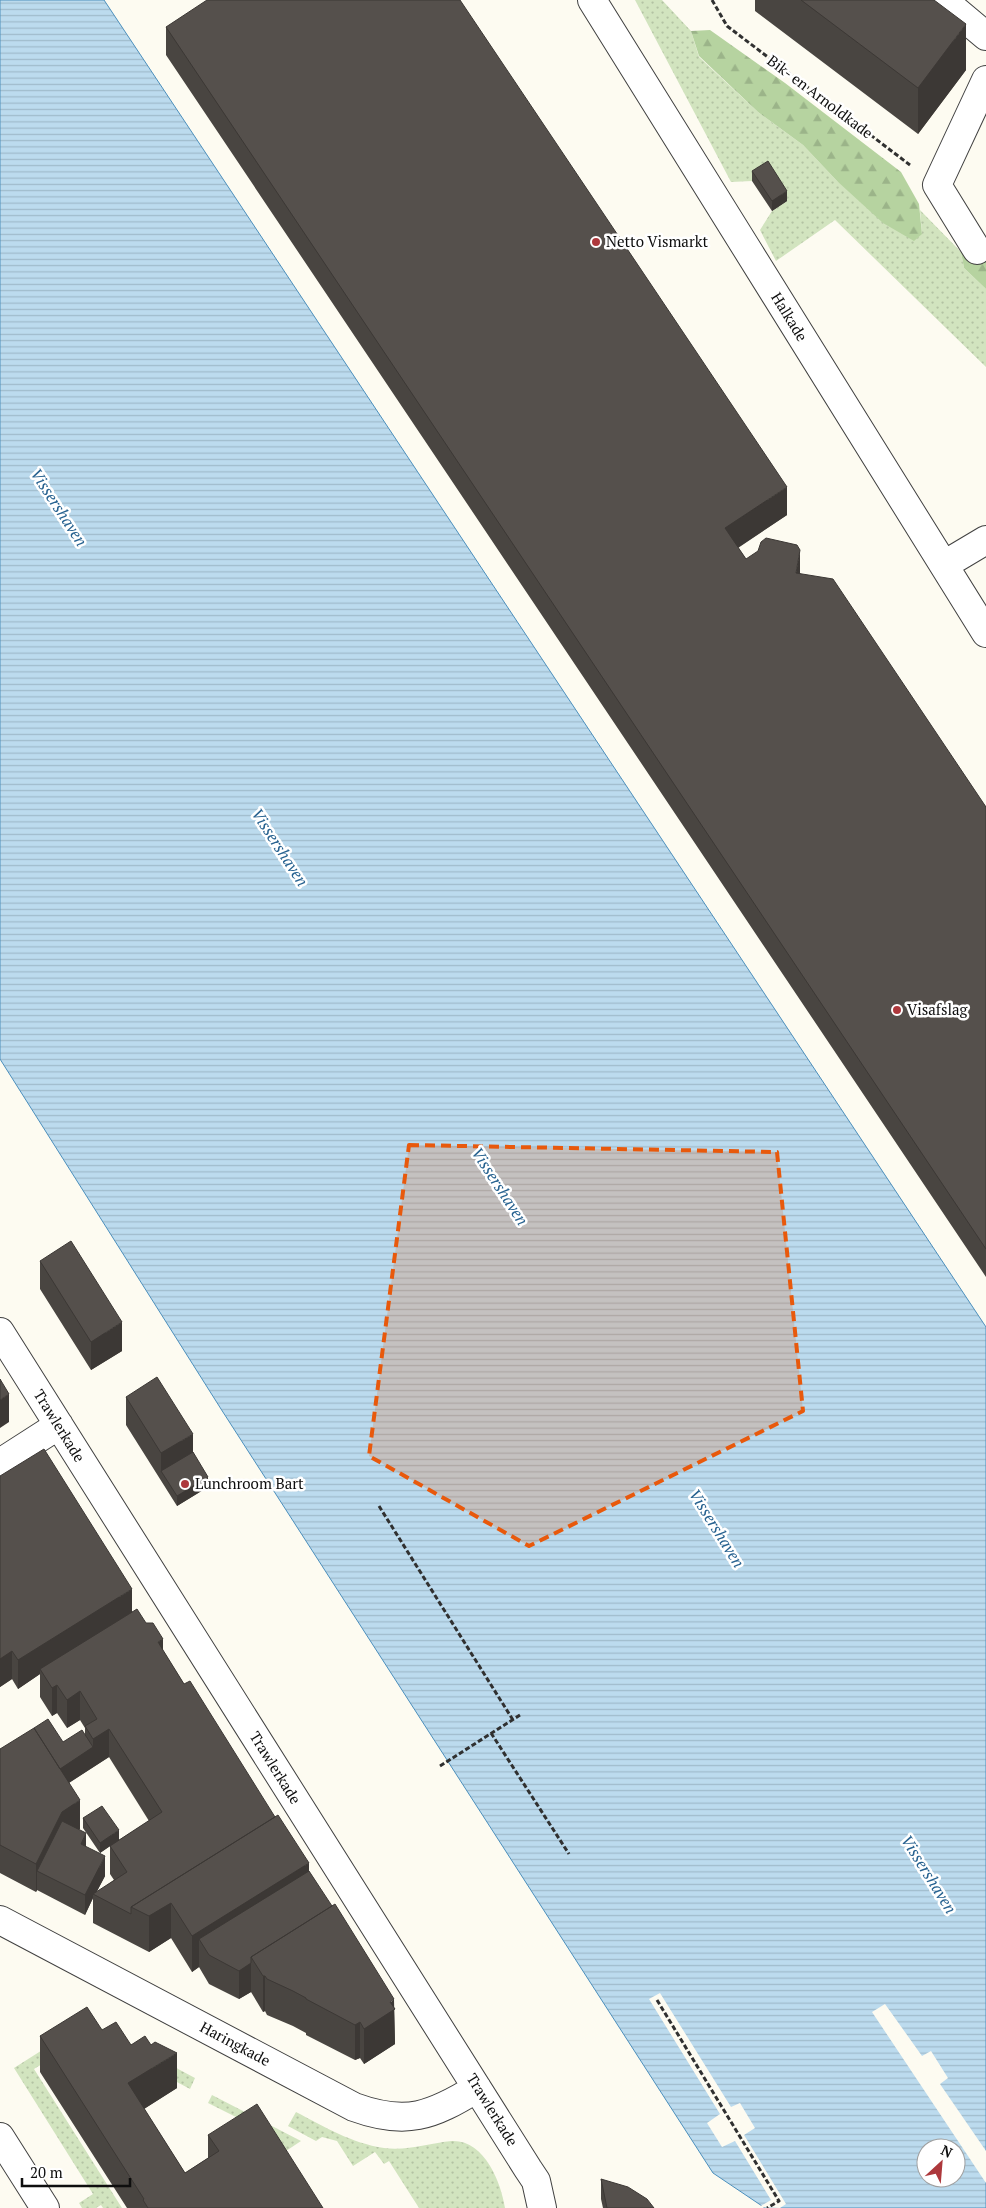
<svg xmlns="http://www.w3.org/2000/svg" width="986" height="2208" viewBox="0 0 986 2208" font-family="'PT Serif',serif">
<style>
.grass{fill:url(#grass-dots)}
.forest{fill:url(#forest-firs)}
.water{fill:url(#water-rules);stroke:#4c8fbc;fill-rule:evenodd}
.pier{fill:#fdfbf1}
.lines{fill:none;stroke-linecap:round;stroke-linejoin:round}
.minor-casing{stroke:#414141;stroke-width:30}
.path{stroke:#303030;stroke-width:3;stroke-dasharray:5 2.5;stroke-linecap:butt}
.minor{stroke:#fff;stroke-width:28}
.wall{fill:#494541;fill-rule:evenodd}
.shaded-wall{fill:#3c3835}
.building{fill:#55504c;stroke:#3c3835}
.marked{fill:#e8590c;fill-opacity:0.2;stroke:#e8590c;stroke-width:4;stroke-dasharray:10 6;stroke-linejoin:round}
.poi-dot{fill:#ad383c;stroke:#fff;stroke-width:2}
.labels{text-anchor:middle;stroke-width:5;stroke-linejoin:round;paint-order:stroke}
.street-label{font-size:15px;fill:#0e0e0e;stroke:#fff}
.poi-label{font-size:15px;fill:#0e0e0e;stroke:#fff;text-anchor:start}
.water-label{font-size:16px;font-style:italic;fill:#276290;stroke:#fff}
</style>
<defs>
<pattern id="grass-dots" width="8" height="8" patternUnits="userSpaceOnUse" patternTransform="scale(1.25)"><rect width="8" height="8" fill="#d2e4bf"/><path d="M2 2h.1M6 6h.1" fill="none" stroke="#b3c2a3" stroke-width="1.8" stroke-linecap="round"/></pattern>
<pattern id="forest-firs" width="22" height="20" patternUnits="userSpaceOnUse" patternTransform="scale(1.25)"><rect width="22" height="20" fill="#b6d3a0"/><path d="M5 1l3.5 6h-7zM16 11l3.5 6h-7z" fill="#9bb489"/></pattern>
<pattern id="water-rules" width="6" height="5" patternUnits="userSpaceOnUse" patternTransform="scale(1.25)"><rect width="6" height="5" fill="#bcdbee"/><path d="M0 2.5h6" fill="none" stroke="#a0bbcb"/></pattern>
</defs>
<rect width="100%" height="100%" fill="#fdfbf1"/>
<path class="grass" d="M635,0H662L691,31L699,57L758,112L803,145L837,181L922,234L920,210L961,252L964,268L986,289V367L835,220L776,261L760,230L772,211L787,201L768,171L752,181L731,182Z
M88,2021L195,2078L190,2089L89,2035L34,2069L122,2208H103L101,2205L96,2208H82L79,2203L93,2194L14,2068Z
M212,2095L301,2141L271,2161L246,2122L208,2103Z
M296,2112C325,2127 351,2143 384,2148C408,2151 429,2143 452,2141C485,2140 501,2183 505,2208H419L389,2161L384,2164L375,2152L353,2166L337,2141L322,2137L316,2141L288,2126Z"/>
<path class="forest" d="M710,30L785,83L901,172L919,204L922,234L914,241L883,223L837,181L803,145L758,112L699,56L691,31Z
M961,252L986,259V289L964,268Z"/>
<path class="water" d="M0,0H104L986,1327V2208H765L713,2173L221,1409L0,1059ZM926,2148H956V2178H926Z"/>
<path class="pier" d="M660,1993L731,2107L740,2103L755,2128L744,2135L786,2204L780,2208L759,2207L771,2200L735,2141L722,2147L707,2123L720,2114L649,1999Z
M885,2004L922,2056L931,2051L948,2078L940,2084L986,2151V2183L872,2012Z"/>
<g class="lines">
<defs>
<path id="minor" d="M592,0L986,633
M943,0L986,36
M977,250L937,185L986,80
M944,565L986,540
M0,1332L528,2169L536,2181L542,2208
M0,1463L59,1425
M0,1920L354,2107C406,2126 432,2116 477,2088
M0,2137L45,2208"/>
</defs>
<use href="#minor" class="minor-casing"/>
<path class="path" d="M712,0L727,26L910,165
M379,1506L513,1720
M491,1733L569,1854
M440,1766L520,1715
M657,2000L779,2201L767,2208"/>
<use href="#minor" class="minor"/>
</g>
<path class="wall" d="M755,0H934L966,70L918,134L755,11Z
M166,27L787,515L738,548L746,559L800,573L986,807V1277L166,55Z
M752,171L787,201L772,211L752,181Z
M40,1261L122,1351L91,1370L40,1289Z
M126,1397L193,1452L208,1487L177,1506L126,1425Z
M0,1476L132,1611L163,1651L184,1684L309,1872L394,2008L395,2044L364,2064L360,2058L355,2060L306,2035V2033L293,2026L267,2015L265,2011L263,2012L251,1992L239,1999L209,1984L199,1967L192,1972L171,1938L149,1952L93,1923V1898L85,1915L37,1890L36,1892L0,1873V1749L63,1742L85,1735V1728L80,1720L67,1728L57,1713L52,1716L40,1697V1674L18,1689L12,1679L0,1687ZM109,1757L149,1821L119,1840L83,1818V1828L100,1853L110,1846V1874L114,1880L96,1893L105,1876L86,1847L79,1829H80L69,1783Z
M102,2030L177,2088L144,2109L185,2173L208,2158V2135L323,2208H127L40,2072V2036Z
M601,2179L654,2208H603L601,2199Z"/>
<path class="shaded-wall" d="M966,24V70L918,134V88Z
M787,191V201L772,211V201Z
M787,487V515L725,556V528Z
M800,550V578L796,573Z
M122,1322V1351L91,1370V1342Z
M9,1394V1422L0,1428V1400Z
M193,1434V1462L161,1471V1481V1453Z
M208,1477V1487L177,1506V1496Z
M132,1589V1617L40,1669V1674L18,1689V1660Z
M163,1639V1667L158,1642Z
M12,1651V1679L0,1687V1659Z
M57,1685V1713L52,1716V1688Z
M80,1691V1720L67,1728V1700Z
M109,1729V1757L56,1791V1771L93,1747V1739Z
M80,1800V1829L62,1840L37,1871V1890L36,1892V1864L62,1812Z
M278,1822L171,1903V1938L149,1952V1916Z
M119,1830V1840L100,1853V1843Z
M86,1833V1853L81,1844Z
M105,1856V1876L95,1895L93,1894V1898L85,1915V1895Z
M309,1863V1898L199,1939V1967L192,1972V1936Z
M251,1963V1992L239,1999V1971Z
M263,1976H265V2011L263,2012Z
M394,1999L395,2044L364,2064V2029Z
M360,2022V2058L355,2060V2025Z
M177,2053V2088L128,2119V2083Z"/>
<path class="building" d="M207,0H460L787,487L725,528L746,559L758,551L761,542L766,538L797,545L800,550L796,573L833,579L986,807V1249L166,27Z
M801,0H934L966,24L918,88Z
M768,161L787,191L772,201L752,171Z
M71,1241L122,1322L91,1342L40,1261Z
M157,1377L193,1434L161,1453L126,1397Z
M0,1379L9,1394L0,1400Z
M44,1449L132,1589L18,1660L12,1651L0,1659V1476Z
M193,1452L208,1477L177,1496L161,1471Z
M137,1609L146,1623H153L163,1639L158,1642L184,1684L190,1681L275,1817L131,1907V1914L93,1894L127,1872L110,1846L162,1812L109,1729L93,1739L85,1726L97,1719L80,1691L67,1700L57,1685L52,1688L40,1669Z
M48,1719L63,1742L82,1730L93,1747L60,1769L34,1728Z
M34,1728L80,1800L62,1812L36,1864L0,1845V1749Z
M102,1806L119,1830L100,1843L83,1818Z
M278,1815L309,1863L192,1936L171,1903L149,1916L131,1907Z
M62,1821L86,1833L81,1844L105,1856L85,1895L37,1871Z
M309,1871L332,1906L251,1957V1963L239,1971L209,1955L199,1939Z
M335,1904L394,1999L390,2002L395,2009L364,2029L360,2022L355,2025L306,1999V1998L293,1991L267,1979L265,1976H263L251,1957Z
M87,2007L102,2030L116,2022L131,2045L145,2036L151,2045L155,2042L177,2053L128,2083L185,2173L219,2151L208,2135L257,2104L323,2208H148L143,2200L144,2199L40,2036Z
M601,2179L628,2187L647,2199L654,2208H607Z"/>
<path class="marked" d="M409,1145L777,1152L803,1411L529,1546L369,1456Z"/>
<g class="poi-dot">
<circle cx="596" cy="242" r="5"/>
<circle cx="897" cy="1010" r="5"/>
<circle cx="185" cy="1484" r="5"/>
</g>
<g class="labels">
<g class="street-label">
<text transform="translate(820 97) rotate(37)" y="5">Bik- en Arnoldkade</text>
<text transform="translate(789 317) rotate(58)" y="5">Halkade</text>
<text transform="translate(59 1426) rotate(58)" y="5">Trawlerkade</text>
<text transform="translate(275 1768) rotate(58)" y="5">Trawlerkade</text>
<text transform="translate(235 2044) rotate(28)" y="5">Haringkade</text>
<text transform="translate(492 2110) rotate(58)" y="5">Trawlerkade</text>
</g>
<g class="poi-label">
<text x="606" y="247">Netto Vismarkt</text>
<text x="907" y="1015">Visafslag</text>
<text x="195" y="1489">Lunchroom Bart</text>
</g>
<g class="water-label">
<text transform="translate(59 507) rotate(57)" y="6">Vissershaven</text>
<text transform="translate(280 847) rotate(57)" y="6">Vissershaven</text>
<text transform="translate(500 1186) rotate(57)" y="6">Vissershaven</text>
<text transform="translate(717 1528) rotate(58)" y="6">Vissershaven</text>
<text transform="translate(929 1874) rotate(58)" y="6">Vissershaven</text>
</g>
</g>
<g transform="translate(941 2163) rotate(26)"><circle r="24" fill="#ffffff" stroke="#9f9f9f"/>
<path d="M0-4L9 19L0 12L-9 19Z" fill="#ad383c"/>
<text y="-8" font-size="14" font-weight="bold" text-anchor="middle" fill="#0e0e0e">N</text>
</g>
<path d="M22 2178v8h108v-8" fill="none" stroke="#0e0e0e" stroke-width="2.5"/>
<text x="30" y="2178" font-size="15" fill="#0e0e0e" stroke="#ffffff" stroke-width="4" paint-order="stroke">20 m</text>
</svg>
